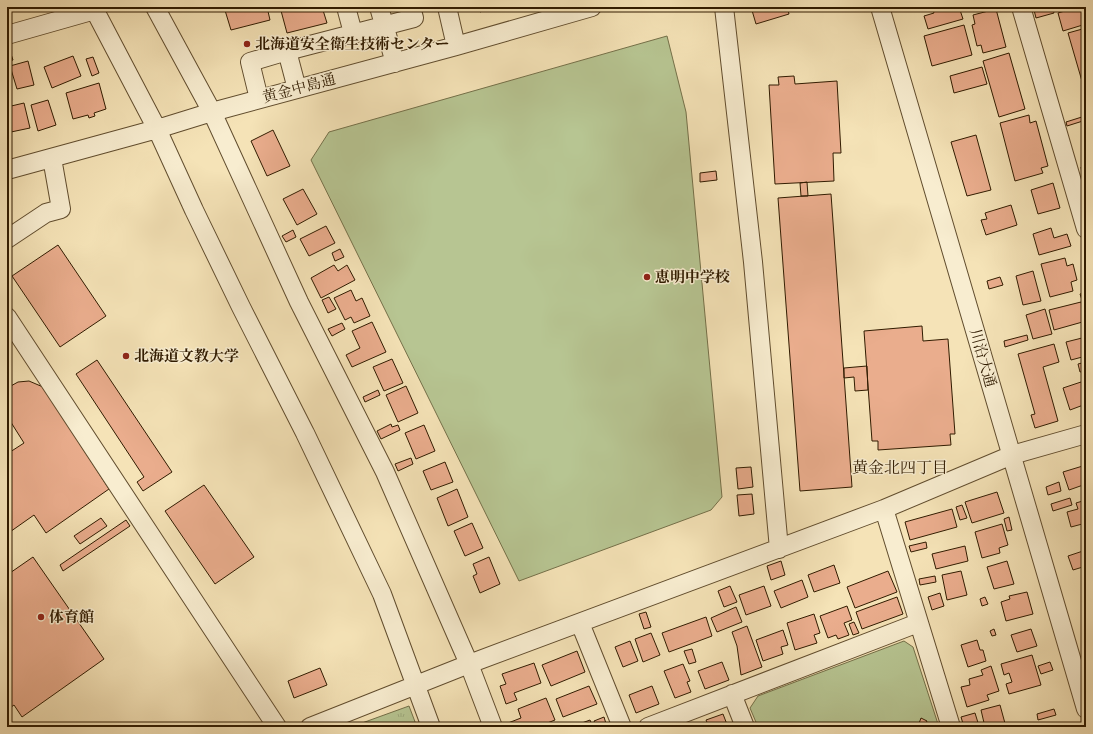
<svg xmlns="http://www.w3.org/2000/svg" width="1093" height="734" viewBox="0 0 1093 734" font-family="'Sorts Mill Goudy','Noto Serif JP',serif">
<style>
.grass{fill:url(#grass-tufts);stroke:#747049}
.park{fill:#b7c592;stroke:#747049}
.building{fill:#eaad8d;stroke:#301b00}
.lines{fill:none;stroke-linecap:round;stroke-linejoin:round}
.minor-casing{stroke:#614d2e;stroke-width:20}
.minor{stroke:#f8edd0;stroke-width:18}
.poi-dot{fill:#8f2418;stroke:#f8edd0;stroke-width:1.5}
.labels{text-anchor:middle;stroke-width:3;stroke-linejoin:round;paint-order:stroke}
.poi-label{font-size:15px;font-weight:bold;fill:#301b00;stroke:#f8edd0;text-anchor:start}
.street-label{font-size:15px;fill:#301b00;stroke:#f8edd0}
.neighbourhood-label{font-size:16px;fill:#301b00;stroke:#f8edd0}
</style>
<defs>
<pattern id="grass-tufts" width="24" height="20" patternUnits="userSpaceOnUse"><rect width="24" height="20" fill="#b7c592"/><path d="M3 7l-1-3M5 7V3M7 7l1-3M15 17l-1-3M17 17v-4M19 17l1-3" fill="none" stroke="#9ea97c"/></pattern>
</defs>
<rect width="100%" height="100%" fill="#f5e3b7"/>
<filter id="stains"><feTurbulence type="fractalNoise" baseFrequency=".005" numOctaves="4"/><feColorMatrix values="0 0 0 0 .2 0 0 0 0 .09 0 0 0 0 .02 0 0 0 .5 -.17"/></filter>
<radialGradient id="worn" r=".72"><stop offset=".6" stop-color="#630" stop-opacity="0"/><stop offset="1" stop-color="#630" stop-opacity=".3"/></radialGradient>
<path class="grass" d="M409,706L417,727H351Z"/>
<path class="park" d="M667,36L686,112L722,497L711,510L519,581L311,160L329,132Z
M904,641L913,647L938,724L937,727H758L750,708L758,696Z"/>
<path class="building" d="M7,7L11,14L7,17Z
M224,7H267L270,20L231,30Z
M280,7H322L327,23L287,33Z
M478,7H495L480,12Z
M751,7H787L789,14L756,24Z
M932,7H959L963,19L928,29L924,16L934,13Z
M970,7H985L971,11Z
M1045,7H1052L1054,13L1036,18L1034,10Z
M1078,7H1086V24L1063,31L1058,13Z
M996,9L1006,47L983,53L981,45L977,46L972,25L975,24L973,15Z
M964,25L972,55L932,66L924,36Z
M1086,28V95L1068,33Z
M9,48L13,60L7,62V49Z
M1009,53L1025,109L999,117L983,61Z
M73,56L81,76L52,88L44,67Z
M93,57L99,73L92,76L86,59Z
M28,61L34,85L17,89L10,66Z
M982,67L987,84L954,93L950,76Z
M794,76L795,84L837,81L841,153H833L834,181L775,184L769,85H779L778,77Z
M99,83L106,109L94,113L95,116L89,118L88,115L73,119L66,93Z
M48,100L56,125L38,131L31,105Z
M24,103L30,128L11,132L7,116V107Z
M1029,115L1030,123L1036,121L1048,166L1041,168L1043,173L1015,181L1000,123Z
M1085,116L1086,120L1067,126L1066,122Z
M273,130L290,166L267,176L251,141Z
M976,135L991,190L967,196L951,142Z
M1086,136V147L1083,137Z
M1086,166V173L1082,174L1081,167Z
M716,171L717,180L700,182V173Z
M807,182L808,196H801L800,183Z
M1053,183L1060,208L1038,214L1031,190Z
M303,189L317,214L297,225L283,199Z
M831,194L852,487L800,491L778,198Z
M1011,205L1017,225L986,235L981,220L987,219L985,213Z
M326,226L335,243L309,256L300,239Z
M1051,228L1054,238L1067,234L1071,246L1039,255L1033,234Z
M293,230L296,237L286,242L282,236Z
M58,245L106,316L60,347L12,276Z
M340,249L344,257L335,261L332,253Z
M1065,258L1067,266L1073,264L1077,280L1071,282L1073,291L1050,297L1041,264Z
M334,265L338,271L347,265L355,280L321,298L311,278Z
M1033,271L1041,301L1023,305L1016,276Z
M1000,277L1003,285L989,289L987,281Z
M351,290L356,301L362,298L370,316L354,323L351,317L345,320L334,298Z
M1086,292V299L1082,300L1080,294Z
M329,297L336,309L328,313L322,300Z
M1081,302L1086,321L1054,330L1049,310Z
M1045,309L1052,334L1033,339L1026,315Z
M372,322L386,352L352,367L346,355L360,348L352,331Z
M342,323L345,329L332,336L328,329Z
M922,326L923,341L948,339L955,434H950L951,445L878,450V441H872L864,331Z
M1027,335L1028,340L1005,347L1004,341Z
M1086,337V356L1071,360L1066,342Z
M1054,344L1059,362L1043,367L1058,421L1035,428L1031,415L1035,414L1018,354Z
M392,359L403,383L384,391L373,367Z
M97,360L172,472L143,491L137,482L144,477L76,374Z
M1086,362V371L1080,372L1078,364Z
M867,366L868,390L855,391L854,377L844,378V368Z
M29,381L43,387L109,489L46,533L34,515L7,534V454L24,443L7,416V391L9,387L18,382Z
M1081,382L1086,397V404L1070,410L1063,388Z
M406,386L418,413L398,422L386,395Z
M378,390L380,395L365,402L363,397Z
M391,424L392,427L398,425L400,430L381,439L377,431Z
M424,425L435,451L416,459L405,433Z
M411,458L413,464L398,471L395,464Z
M445,462L453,482L431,490L423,471Z
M1086,465V484L1069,490L1063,472Z
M751,467L753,487L738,489L736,468Z
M1059,482L1061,491L1048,495L1046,487Z
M204,485L254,557L215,584L165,511Z
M457,489L468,517L448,526L437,498Z
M997,492L1004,513L972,523L965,502Z
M752,494L754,514L739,516L737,495Z
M1070,498L1072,505L1053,511L1051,504Z
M1086,500V523L1071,527L1067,512L1078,509L1076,503Z
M962,505L967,518L960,520L956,507Z
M952,509L957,527L910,540L905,522Z
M1009,517L1012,530L1007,531L1004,519Z
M101,518L107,526L80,544L74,536Z
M126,520L130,526L63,571L60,565Z
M472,523L483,548L465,556L454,531Z
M1002,524L1008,545L999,548L1000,553L982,558L975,532Z
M926,542L927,548L911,552L909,546Z
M965,546L968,561L936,569L932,554Z
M1086,550V566L1073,570L1068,556Z
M33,557L104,659L22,717L14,705L7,710V575Z
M489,557L500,584L480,593L473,576L477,574L473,564Z
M781,561L785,575L771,580L767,566Z
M1007,561L1014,584L994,589L987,567Z
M834,565L840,583L814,592L808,575Z
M888,571L897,592L855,608L847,587Z
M961,571L967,595L947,600L942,575Z
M935,576L936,582L920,585L919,579Z
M802,580L808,597L781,608L774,591Z
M730,586L737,602L724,607L718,591Z
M764,586L771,606L746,615L739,595Z
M1027,592L1033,614L1006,621L1001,602L1010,599L1009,596Z
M940,593L944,606L932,610L928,597Z
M897,597L903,614L862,629L856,612Z
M985,597L988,604L982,606L980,599Z
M847,606L852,620L844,623L849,635L838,639L836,635L828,638L820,616Z
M736,607L742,622L717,632L711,618Z
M646,612L651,627L644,629L639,614Z
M814,614L820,633L814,635L817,643L795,650L787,623Z
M706,617L712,636L669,652L662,633Z
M854,622L859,633L853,635L849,624Z
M747,626L762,667L741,675L737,646L732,632Z
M994,629L996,635L992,636L990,631Z
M1031,629L1037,646L1017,652L1011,635Z
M783,630L788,645L781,647L783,654L763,661L756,640Z
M651,633L660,655L643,662L635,639Z
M977,640L980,650H983L986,661L968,667L961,645Z
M630,641L638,661L623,667L615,647Z
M692,649L696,662L689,664L684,651Z
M577,651L585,672L551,686L542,665Z
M1032,655L1041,685L1009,694L1006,684L1012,682L1009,673L1004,675L1001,664Z
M722,662L729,680L705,689L698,671Z
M1050,662L1053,670L1041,674L1038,666Z
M534,663L541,683L514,693L517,700L506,704L500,686L506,684L502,674Z
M683,664L690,681L687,682L691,692L675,698L664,671Z
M991,666L999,691L987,695L989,700L967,707L961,687L970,685L969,679L983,675L981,670Z
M320,668L327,685L294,698L288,681Z
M589,686L597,704L563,717L556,699Z
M652,686L659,704L636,713L629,695Z
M546,698L555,720L537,727H510L508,723L521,718L518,709Z
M1000,705L1006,727H985L981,710Z
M1054,709L1056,715L1038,720L1037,714Z
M975,713L979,726L964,727L961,717Z
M723,714L728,727H709L706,720Z
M604,717L607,727H597L594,721Z
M921,718L927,721L924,727L918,726Z
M590,720L593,727H571Z"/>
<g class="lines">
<defs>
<path id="minor" d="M93,7L157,129L194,210L241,307L305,433L382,594L431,727
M155,7L212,112L299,302L385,472L469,664L493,727
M346,7L353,33
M379,7L395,63
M447,7L456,46
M724,7L753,262L779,549
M880,7L1086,709
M1021,7L1086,229
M7,35L95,10
M297,89L287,51L414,18L411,7
M259,99L250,62L287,51
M7,170L157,129L212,112L456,46L592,7
M7,239L46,213L61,209L52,158
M7,317L277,727
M884,509L951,727
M580,623L622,727
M732,694L745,727
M310,727L469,664L884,509L1012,455L1086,434
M648,727L918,623"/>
</defs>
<use href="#minor" class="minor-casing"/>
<use href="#minor" class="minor"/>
</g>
<g class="poi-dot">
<circle cx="247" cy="44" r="4"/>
<circle cx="647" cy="277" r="4"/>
<circle cx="126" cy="356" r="4"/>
<circle cx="41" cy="617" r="4"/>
</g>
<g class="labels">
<g class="poi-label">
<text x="255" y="49">北海道安全衛生技術センター</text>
<text x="655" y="282">恵明中学校</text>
<text x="134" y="361">北海道文教大学</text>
<text x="49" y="622">体育館</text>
</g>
<g class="street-label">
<text transform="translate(299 88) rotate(-15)" y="5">黄金中島通</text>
<text transform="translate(983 358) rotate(74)" y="5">川沿大通</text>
</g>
<g class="neighbourhood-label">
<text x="900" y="473">黄金北四丁目</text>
</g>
</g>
<rect width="1093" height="734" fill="none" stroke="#f5e3b7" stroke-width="24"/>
<rect x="8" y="8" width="1077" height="718" fill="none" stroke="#301b00" stroke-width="2"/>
<rect x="12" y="12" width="1069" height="710" fill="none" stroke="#301b00"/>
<rect width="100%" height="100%" filter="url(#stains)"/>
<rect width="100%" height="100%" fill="url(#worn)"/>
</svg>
